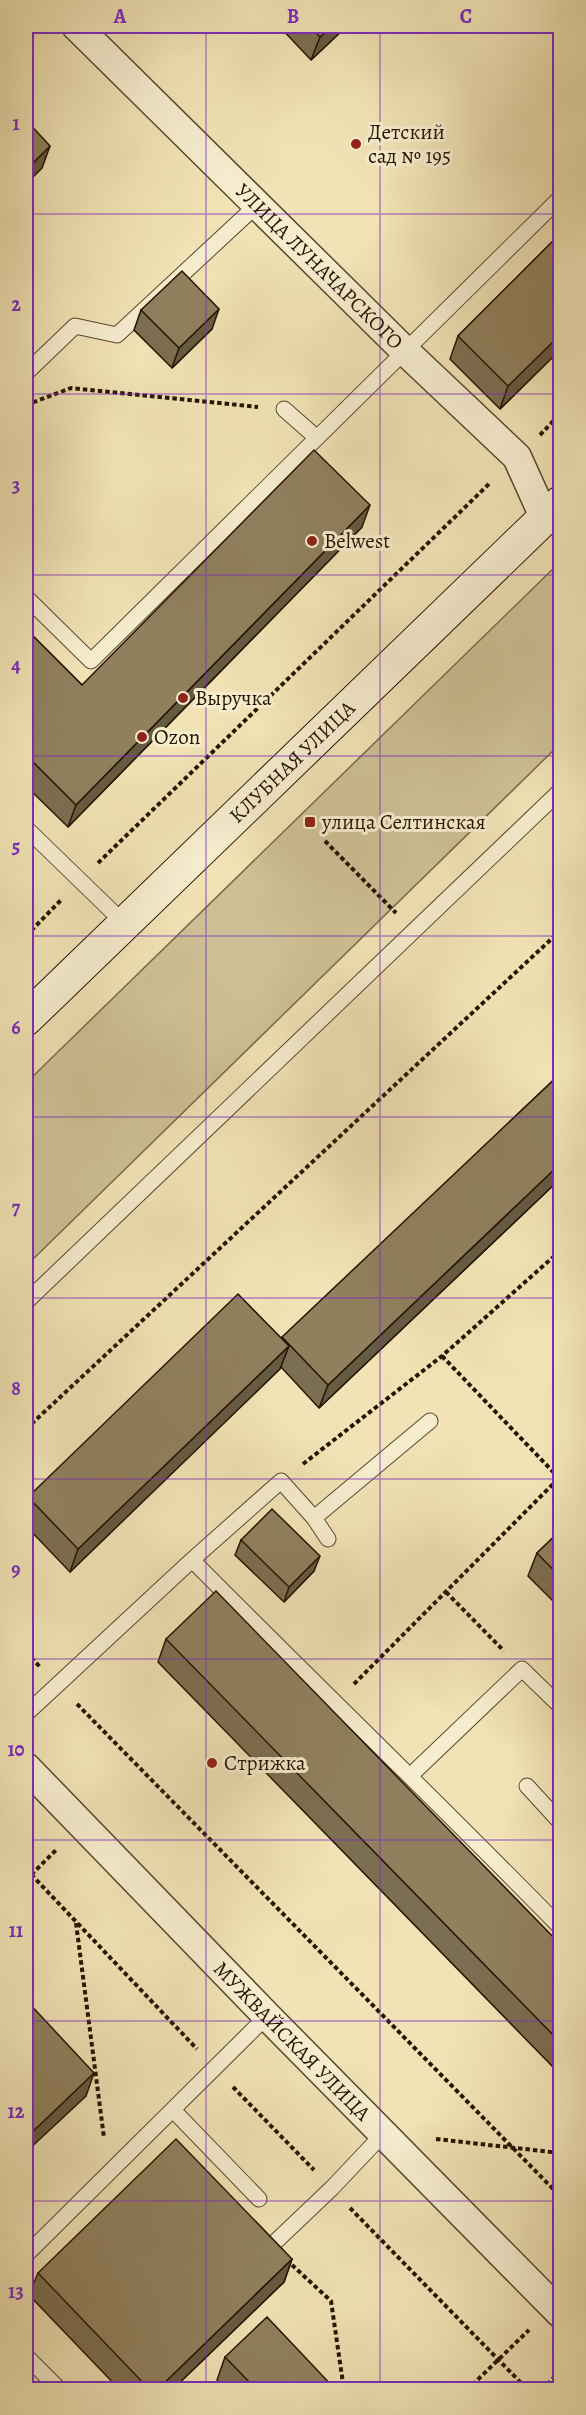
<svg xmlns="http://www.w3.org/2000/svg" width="586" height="2415" viewBox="0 0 586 2415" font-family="Alegreya,serif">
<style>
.green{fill:#cec096;stroke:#7a6a4b;stroke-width:1.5}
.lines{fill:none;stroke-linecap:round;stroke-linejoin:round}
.lane-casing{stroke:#59482d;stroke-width:17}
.street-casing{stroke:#59482d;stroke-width:31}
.secondary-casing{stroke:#261400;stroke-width:35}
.path{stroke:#261400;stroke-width:4;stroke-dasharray:4.5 3;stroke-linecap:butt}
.lane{stroke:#f6edcf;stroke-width:15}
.street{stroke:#f6edcf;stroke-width:28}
.secondary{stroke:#f6edcf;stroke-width:33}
.wall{fill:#7c6e51;stroke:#261400;stroke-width:1.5}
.shaded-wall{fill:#655a42;stroke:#261400;stroke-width:1.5}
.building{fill:#90805e;stroke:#261400;stroke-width:1.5}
.grid{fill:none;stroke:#7b2cbf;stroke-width:1.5;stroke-opacity:0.55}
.poi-dot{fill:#8f2418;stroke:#f6edcf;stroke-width:2}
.labels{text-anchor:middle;stroke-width:6;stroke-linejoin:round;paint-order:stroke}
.poi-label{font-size:21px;fill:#261400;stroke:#f6edcf;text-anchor:start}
.street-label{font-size:21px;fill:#261400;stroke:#f6edcf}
.neatline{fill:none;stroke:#7b2cbf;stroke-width:2}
.grid-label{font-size:20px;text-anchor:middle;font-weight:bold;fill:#7b2cbf}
</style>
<rect width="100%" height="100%" fill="#f1e3b5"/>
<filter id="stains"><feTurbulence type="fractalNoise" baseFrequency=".00333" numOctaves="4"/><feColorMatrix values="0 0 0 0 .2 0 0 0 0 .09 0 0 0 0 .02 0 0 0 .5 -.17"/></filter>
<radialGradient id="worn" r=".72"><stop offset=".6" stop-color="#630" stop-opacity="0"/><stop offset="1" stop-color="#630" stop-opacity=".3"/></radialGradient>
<path class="green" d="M560,562V744L26,1266V1083Z"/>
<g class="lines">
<defs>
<path id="lane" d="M26,373L75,326L117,335L258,204
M284,409L317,438
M26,597L91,661L560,198
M26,828L125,924
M26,1302L560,791
M314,1518L430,1421
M192,1560L281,1481L314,1518L328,1539
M26,1714L192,1560C314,1683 439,1803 560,1927
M411,1775L522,1669L560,1706
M527,1786L560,1822
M173,2110L259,2199
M271,2246L332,2188L384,2133
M26,2255L267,2016
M26,2356L60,2390"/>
<g id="street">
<path id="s1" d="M76,26L406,352L517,457L545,519"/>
<path id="s2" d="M26,1767L267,2016L560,2313"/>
</g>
<g id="secondary">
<path id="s3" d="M26,1019L560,503"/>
</g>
</defs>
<use href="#lane" class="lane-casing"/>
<use href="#street" class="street-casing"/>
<use href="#secondary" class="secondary-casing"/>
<path class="path" d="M26,405L71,388L258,407
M540,435L560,414
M325,841L396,913
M98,863L491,482
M26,936L61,900
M442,1356L560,1479
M26,1429L560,931
M303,1464L442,1356L560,1251
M446,1592L504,1651
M26,1652L40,1667
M354,1684L559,1478
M77,1704L560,2196
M26,1869L197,2049
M26,1880L57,1849
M76,1923L104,2138
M233,2087L314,2170
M436,2139L560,2153
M350,2208L528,2390
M292,2265L331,2301L344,2390
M467,2390L529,2330
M542,2390L560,2371"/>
<use href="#lane" class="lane"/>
<use href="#street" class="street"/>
<use href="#secondary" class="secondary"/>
</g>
<path class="wall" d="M279,26H347L311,60Z
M561,233V349L500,409L450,359L458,336Z
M141,310L212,329L172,368L134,330Z
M362,527L68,827L26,786V629L82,685Z
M561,1073V1178L319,1408L281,1367L70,1572L26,1526V1504L28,1497L282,1339Z
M561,1530V1609L528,1576L537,1553Z
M241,1540L314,1571L284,1602L235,1555Z
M166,1639L561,1945V2058L552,2066L158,1662Z
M292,2259L284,2282L172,2390H120L29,2295L38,2273Z
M225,2357L336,2390H227L217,2380Z"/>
<path class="shaded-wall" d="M332,26H347L311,60L320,37Z
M50,146L42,168L26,184V170Z
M219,309L212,329L172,368L179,348Z
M561,334V349L500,409L508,386Z
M370,505L362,527L68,827L76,805Z
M561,1163V1178L319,1408L328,1385Z
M289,1346L280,1369L70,1572L78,1549Z
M320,1556L314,1571L284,1602L289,1587Z
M561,2044V2058L552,2066Z
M94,2073L86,2096L26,2152V2138Z
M292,2259L284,2282L172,2390H157Z"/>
<path class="building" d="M309,26H332L320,37Z
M26,120L50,146L26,170Z
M561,233V334L508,386L458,336Z
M182,271L219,309L179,348L141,310Z
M314,450L370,505L76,805L26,755V629L82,685Z
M561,1073V1163L328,1385L282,1337Z
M238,1294L289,1346L78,1549L28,1497Z
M272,1509L320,1556L289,1587L241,1540Z
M561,1530V1578L537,1553Z
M216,1591L561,1945V2043L166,1639Z
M26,2000L94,2073L26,2138Z
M176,2139L292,2259L157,2390H150L38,2273Z
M267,2317L336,2390H257L225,2357Z"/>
<path class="grid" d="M206,26V2390M380,26V2390M26,214H560M26,394H560M26,575H560M26,756H560M26,936H560M26,1117H560M26,1298H560M26,1479H560M26,1659H560M26,1840H560M26,2021H560M26,2201H560"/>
<g class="poi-dot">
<circle cx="356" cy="144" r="6"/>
<circle cx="312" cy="541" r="6"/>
<circle cx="183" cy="698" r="6"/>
<circle cx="142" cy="737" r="6"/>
<rect x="304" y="816" width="12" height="12" rx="3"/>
<circle cx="212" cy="1763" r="6"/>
</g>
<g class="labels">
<g class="poi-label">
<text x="368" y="139">Детский<tspan x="368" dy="24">сад № 195</tspan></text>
<text x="324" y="548">Belwest</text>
<text x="195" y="705">Выручка</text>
<text x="154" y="744">Ozon</text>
<text x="322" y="829">улица Селтинская</text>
<text x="224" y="1770">Стрижка</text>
</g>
<g class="street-label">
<text dy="7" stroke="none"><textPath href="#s1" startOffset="342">УЛИЦА ЛУНАЧАРСКОГО</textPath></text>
<text dy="7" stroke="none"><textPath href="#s3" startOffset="370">КЛУБНАЯ УЛИЦА</textPath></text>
<text dy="7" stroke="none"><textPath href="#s2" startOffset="382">МУЖВАЙСКАЯ УЛИЦА</textPath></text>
</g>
</g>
<rect width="586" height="2415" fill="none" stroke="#f1e3b5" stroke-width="66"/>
<rect x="33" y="33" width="520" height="2349" class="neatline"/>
<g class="grid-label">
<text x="120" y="23">A</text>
<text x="293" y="23">B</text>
<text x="466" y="23">C</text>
<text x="16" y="130">1</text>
<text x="16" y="311">2</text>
<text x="16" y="492">3</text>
<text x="16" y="672">4</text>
<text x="16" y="853">5</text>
<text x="16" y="1034">6</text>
<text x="16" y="1214">7</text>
<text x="16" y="1395">8</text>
<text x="16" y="1576">9</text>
<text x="16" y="1756">10</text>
<text x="16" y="1937">11</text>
<text x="16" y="2118">12</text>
<text x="16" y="2298">13</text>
</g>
<rect width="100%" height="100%" filter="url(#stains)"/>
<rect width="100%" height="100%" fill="url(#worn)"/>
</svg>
